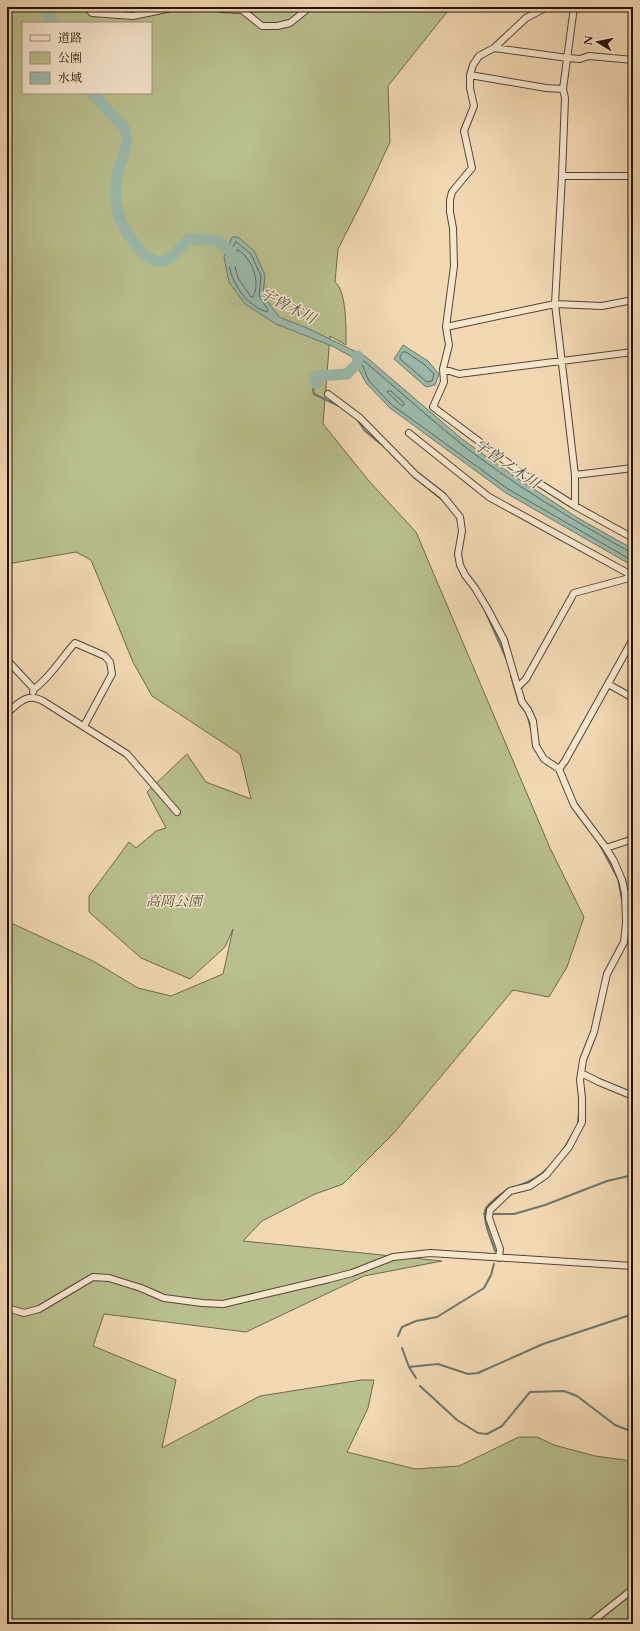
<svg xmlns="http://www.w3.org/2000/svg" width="640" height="1631" viewBox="0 0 640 1631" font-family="Cardo,'Noto Serif JP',serif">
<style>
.green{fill:#b9bf8e;stroke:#6e694b;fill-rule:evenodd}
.water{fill:#9bbaac;stroke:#6b776a}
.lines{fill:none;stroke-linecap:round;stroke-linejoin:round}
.shore{stroke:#5e665a;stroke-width:1}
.stream{stroke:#6b776a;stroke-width:2}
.river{stroke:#9bbaac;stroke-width:11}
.minor-casing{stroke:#564433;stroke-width:8}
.minor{stroke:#f7e6ce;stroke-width:6}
.labels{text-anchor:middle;stroke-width:3;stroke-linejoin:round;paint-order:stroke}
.park-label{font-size:14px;font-style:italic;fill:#574f37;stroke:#f7e6ce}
.water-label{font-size:15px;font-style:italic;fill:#4c4d41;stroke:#f7e6ce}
</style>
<rect width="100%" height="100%" fill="#f2d9b4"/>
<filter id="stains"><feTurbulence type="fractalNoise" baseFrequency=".005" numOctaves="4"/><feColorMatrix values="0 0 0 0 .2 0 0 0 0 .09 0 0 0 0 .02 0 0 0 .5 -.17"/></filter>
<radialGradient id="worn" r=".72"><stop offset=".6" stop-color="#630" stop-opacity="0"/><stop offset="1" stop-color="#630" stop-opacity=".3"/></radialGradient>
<path class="green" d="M7,7H451L388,86L390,142L367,192L338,249L335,282C347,291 346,331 346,345L330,336L323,424L369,481L416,532L550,848L584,917L567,967L549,997L513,990L393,1134L343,1184L315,1194L262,1221L243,1241L442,1261L364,1276L246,1332L104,1314L93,1346L176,1380L162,1448L260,1396L361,1380H374L368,1408L347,1452L415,1469L459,1466L519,1437H537L554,1445L595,1456L633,1461V1624H7V921L93,961L138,988L171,996L223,974L233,929L225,947L190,979L141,958L89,912V896L129,842L136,848L156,831L166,828L147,792L187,754L206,782L251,799L240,754L152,696L133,662L91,560L76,552L7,564ZM23,23H151V93H23Z"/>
<path class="water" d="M232,237H238L254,251L265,275L263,295L279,317L307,328L365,356L462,439L511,474L578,518L633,549V566L506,493L390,408L366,383L352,357L332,346L276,324L245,304L229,282L224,257Z
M403,345L428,361L439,374L435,385L426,387L394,359Z"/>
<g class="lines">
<path class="shore" d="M236,242L251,254L261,276L259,296L268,310L267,312C243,306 216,264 236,242Z
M238,250C252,258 261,282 253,297H251L238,278L233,258Z
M403,352H406L425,365L434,374L432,381L427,382L400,359V357Z
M388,391H391L404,403V405L402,406L388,393Z
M633,552H630C571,519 512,484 459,442C427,416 396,388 364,361L361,362L369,381L392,405L508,489L633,561"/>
<path class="stream" d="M316,384L313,389L314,394L339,406
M356,418L365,431L382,445
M429,489L444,501
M483,606L506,658
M511,676L519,703L522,707
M527,714L531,729
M600,845L618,879L622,900
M578,1124L579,1112
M562,1152L573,1133
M515,1187C528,1183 539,1177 549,1167
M484,1214H514L545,1205L607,1181L633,1175
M495,1251C492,1241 481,1218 486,1208C491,1201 501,1194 508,1189L511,1188
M398,1336L402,1327L416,1321L437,1317L484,1288L491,1275L494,1264
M402,1348L409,1367L416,1378
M409,1367L438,1364L468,1374L478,1373L543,1344L633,1314
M420,1386L457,1420L478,1433L487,1434L502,1426L530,1392L564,1391L577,1396L615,1425L633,1432"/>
<path class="river" d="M45,7L53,23
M92,93L125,129C131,146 120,160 117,176C115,187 115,203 118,213C121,227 146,266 163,261C173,259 181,246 188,239L218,240L231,253L232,262
M316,384L315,377L317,376L347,374L357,364L358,356"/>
<defs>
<path id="minor" d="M86,7L92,13L133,16L176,7
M214,7L222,9L242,10L262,26H277L290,23L305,11V7
M547,7L526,18L494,48L479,56L473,65L470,75V88L474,106L464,131L472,168L452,192L450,200V212L453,228L454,266L446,327L449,345L443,369L444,382L433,407L512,466L575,506L633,538
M627,7L633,10
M494,48L568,58L580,59L589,56L633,60
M470,75L546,88L563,89L574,7
M563,89L565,98L562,176L555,304L575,475V506
M562,176H633
M446,327L555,304L602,306L633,300
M443,369L459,374L633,352
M328,394L360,418L416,475L443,496L460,517L462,531L458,554L460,565L465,575L475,588L487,608L504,640L522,702L528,710L533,721L536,746L544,759L559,769L574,805L606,848L614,861L622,880L625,893L626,923L624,942L607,974L594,1032L583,1060L580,1080L582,1098V1122L569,1147L546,1175L530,1186L510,1191L490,1210L489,1218L500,1249L499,1258
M409,433L489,497L633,576
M575,475L633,468
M7,660L34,689L33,692
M608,684L633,698
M518,687L526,679L574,593L633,577
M34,689C51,677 61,658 75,643L105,656L110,662L112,674L84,726
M7,713C19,703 27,692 43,701L127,754L177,812
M559,769L565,761L633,639
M606,848L633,839
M581,1073L599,1082L633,1096
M7,1308L24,1313L39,1309L93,1277L109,1278L141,1288L164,1298L202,1303L223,1304L329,1279L352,1273L393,1257L430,1253L633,1266
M589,1624L633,1589"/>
</defs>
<use href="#minor" class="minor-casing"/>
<use href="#minor" class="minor"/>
</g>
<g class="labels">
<g class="park-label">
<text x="174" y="906">高岡公園</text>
</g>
<g class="water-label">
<text transform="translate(288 306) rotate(27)" y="5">宇曽木川</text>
<text transform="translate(507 464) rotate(34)" y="5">宇曽ノ木川</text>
</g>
</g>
<rect width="640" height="1631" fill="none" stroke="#f2d9b4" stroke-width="24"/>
<rect x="8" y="8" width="624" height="1615" fill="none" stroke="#221308" stroke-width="2"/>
<rect x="12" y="12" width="616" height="1607" fill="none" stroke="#221308"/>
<rect x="22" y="22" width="130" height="72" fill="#f7e6ce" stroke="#a2927f"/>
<rect x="30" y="35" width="20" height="6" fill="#f7e6ce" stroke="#a2927f"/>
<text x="58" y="42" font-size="12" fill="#221308">道路</text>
<rect x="30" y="52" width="20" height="12" fill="#b9bf8e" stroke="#a2927f"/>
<text x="58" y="62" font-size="12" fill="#221308">公園</text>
<rect x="30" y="72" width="20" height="12" fill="#9bbaac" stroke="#a2927f"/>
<text x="58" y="82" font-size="12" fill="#221308">水域</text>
<g transform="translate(598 42) rotate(280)" stroke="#f7e6ce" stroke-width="3" paint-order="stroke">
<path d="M0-3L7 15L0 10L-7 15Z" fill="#221308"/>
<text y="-6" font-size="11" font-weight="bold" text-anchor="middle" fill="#221308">N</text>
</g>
<rect width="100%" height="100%" filter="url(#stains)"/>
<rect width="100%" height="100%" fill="url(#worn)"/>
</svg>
